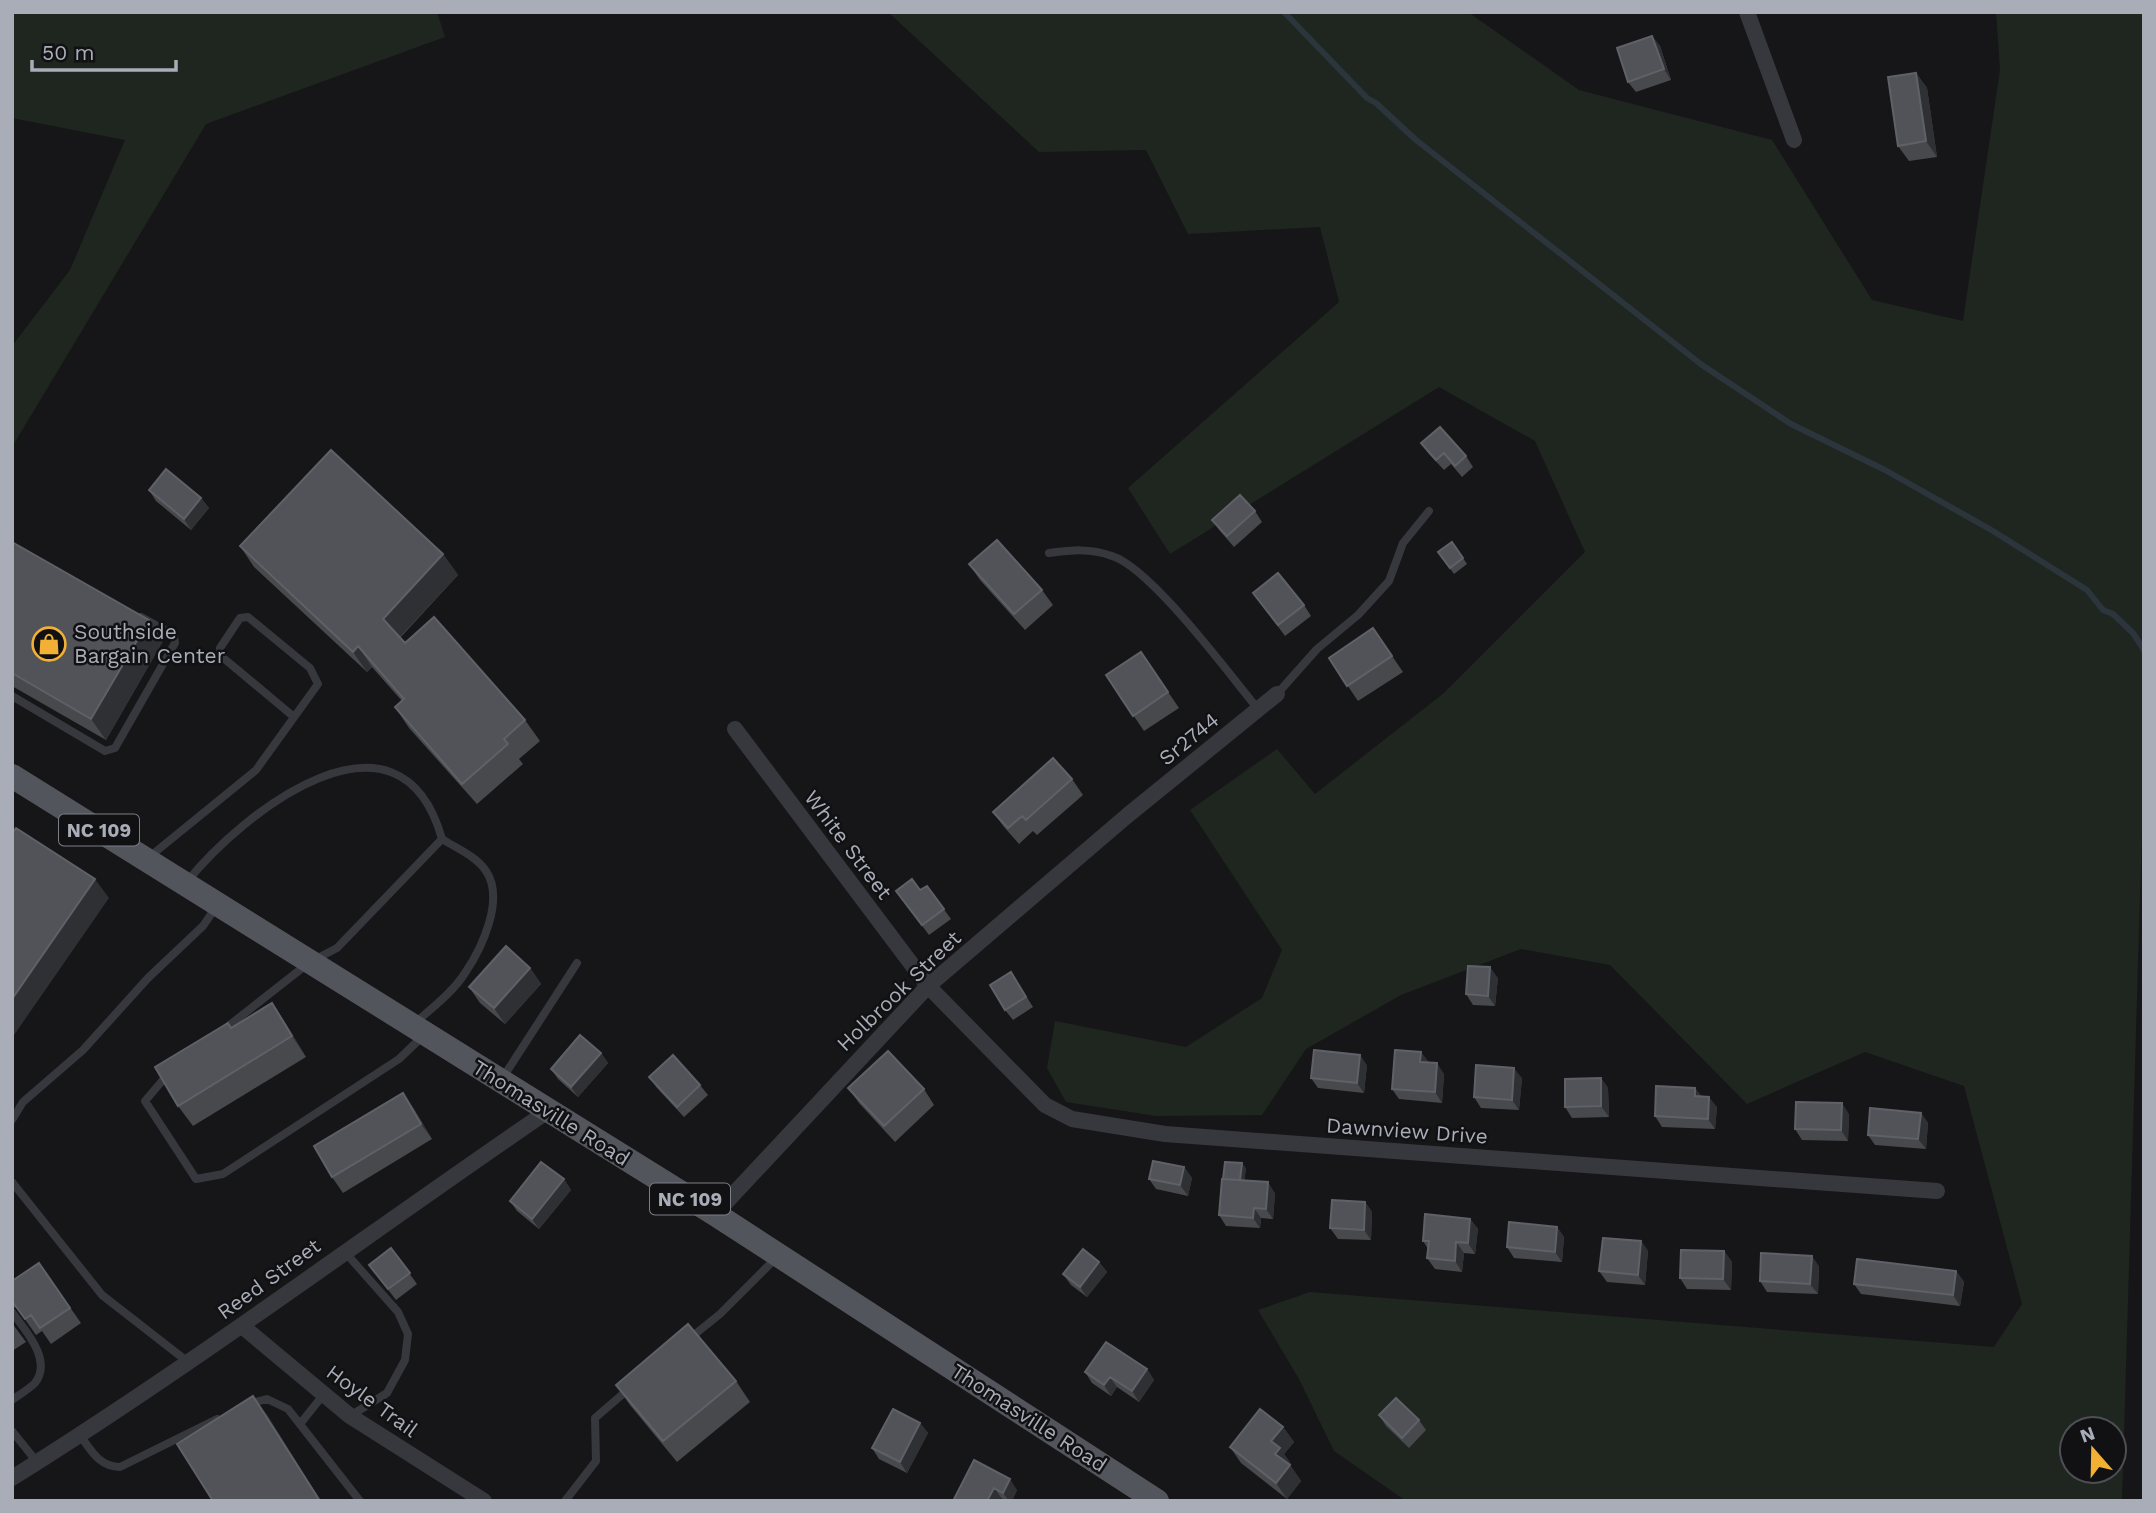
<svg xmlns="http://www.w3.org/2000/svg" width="2156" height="1513" viewBox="0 0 2156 1513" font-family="'Work Sans',sans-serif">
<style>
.green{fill:#1e261f;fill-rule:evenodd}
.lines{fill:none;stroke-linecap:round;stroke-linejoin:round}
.stream{stroke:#2c353c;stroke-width:6}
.lane{stroke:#37383d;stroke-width:8}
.street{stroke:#37383d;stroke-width:16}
.primary{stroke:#53555c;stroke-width:24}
.wall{fill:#47494d}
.shaded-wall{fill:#2f3033}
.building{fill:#525359;stroke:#5f6168;stroke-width:2}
.labels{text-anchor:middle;stroke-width:5;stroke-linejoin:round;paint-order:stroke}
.shield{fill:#111113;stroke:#7b7e86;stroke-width:2}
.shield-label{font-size:19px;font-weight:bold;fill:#a8adb8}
.poi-label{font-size:21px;fill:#a8adb8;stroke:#111113;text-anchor:start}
.street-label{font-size:21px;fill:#a8adb8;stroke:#111113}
</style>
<rect width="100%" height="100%" fill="#161618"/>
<path class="green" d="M12,12H437L445,37L206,124L12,447V346L70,270L125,140L12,118Z
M888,12H1468L1579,90L1772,140L1872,300L1963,321L2000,70L1996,12H2144V762L2122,1501H1406L1334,1451L1299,1379L1258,1310L1310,1292L1994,1347L2022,1304L1964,1086L1865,1052L1747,1104L1610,965L1521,949L1401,995L1306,1049L1262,1115L1156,1116L1066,1102L1047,1068L1055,1021L1186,1047L1262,998L1282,950L1190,810L1277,749L1315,794L1444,693L1585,552L1535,441L1439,387L1170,554L1128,488L1339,302L1320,227L1188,234L1146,150L1039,152ZM2072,1429H2114V1471H2072Z"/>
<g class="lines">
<path class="stream" d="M1284,12L1367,98L1376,103L1416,140L1702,365L1791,424L1885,470L1993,531L2087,590L2103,610L2113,614L2133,633L2144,650"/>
<path class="lane" d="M1049,553C1072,550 1090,548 1112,556C1151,568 1229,674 1258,709
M1277,694L1317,649L1358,615L1389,581L1403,543L1429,511
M12,696L105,751L115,748L175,643L174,635L141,617
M148,858L256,770L318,684L310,668L248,617L240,618L220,648L221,656L294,717
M186,883C242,812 400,689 442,839L337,948L310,962L222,1031
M415,1023C432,1008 453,992 465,973C482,948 505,899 486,871C476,856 456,848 442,839
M168,1074L145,1101L196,1179L223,1174L399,1059L423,1036
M502,1079L577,963
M12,1120L23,1102L83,1050L148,978L203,926L216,907
M12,1182L102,1295L188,1362
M344,1251L398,1312L408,1334L405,1360L387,1393L350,1416
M12,1312C25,1330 53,1360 35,1383C29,1389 19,1395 12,1400
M689,1339L720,1314L777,1257
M248,1404L267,1399L288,1409L360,1501
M300,1424L324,1394
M12,1431L37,1462
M79,1434C91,1450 99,1467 120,1467L217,1419
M565,1501L596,1461L595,1418L631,1387"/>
<path class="street" d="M1747,12L1794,140
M735,729L928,986L1045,1105L1072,1119L1165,1134L1937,1191
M715,1214L928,986L1128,815L1277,694
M242,1326L350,1416L484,1501
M12,1478C196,1363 369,1233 548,1111"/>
<path class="primary" d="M12,776L715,1214L1157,1501"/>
</g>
<path class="wall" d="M1652,36L1660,46L1671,80L1636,92L1628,82Z
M1916,73L1927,88L1937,157L1909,161L1898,146Z
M1421,443L1466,456L1473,467L1462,477L1451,464L1444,470L1429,454Z
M149,490L201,498L209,508L191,530L156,501Z
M1255,511L1262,522L1234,547L1220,531L1212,520Z
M12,542L149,620L163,641L106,740L12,686Z
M1452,542L1467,564L1454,574L1438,552Z
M240,546L443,554L458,575L400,638L405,643L525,720L540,741L519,759L523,764L477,804L409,728L395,707L402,701L372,667L367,672L254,567Z
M969,564L1042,590L1053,605L1025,630L980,580Z
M1253,593L1304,605L1311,616L1285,636Z
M1373,628L1403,672L1358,701L1329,658Z
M1141,652L1179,708L1144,731L1106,675Z
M1072,779L1083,795L1037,835L1033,831L1019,844L1004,827L993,812Z
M927,886L951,919L929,935L896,891L920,890Z
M530,968L541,984L505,1024L480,1003L469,987Z
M1498,978L1495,1006L1473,1005L1466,994Z
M1018,983L1033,1007L1013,1020L1005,1010Z
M272,1003L286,1024L306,1057L193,1126L178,1106L232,1028Z
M601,1053L608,1063L578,1097L558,1079L551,1069Z
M1429,1062L1444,1074L1442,1103L1399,1099L1392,1089Z
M1367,1065L1364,1093L1318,1088L1311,1078Z
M649,1077L700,1085L708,1095L684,1117L657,1088Z
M1522,1078L1519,1110L1481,1108L1474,1097Z
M1601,1078L1608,1088L1609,1117L1572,1118L1565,1107Z
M848,1088L924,1089L934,1105L895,1142L859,1103Z
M1695,1088L1701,1096L1717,1107L1715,1129L1662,1127L1655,1116Z
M403,1093L414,1109L432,1139L343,1193L332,1177Z
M1921,1113L1928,1123L1926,1149L1875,1145L1868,1135Z
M1849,1114L1848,1141L1802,1140L1795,1129Z
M1184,1167L1192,1178L1188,1196L1156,1189L1149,1179Z
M1246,1168L1244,1180L1275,1193L1273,1219L1261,1218L1260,1228L1226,1226L1219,1215Z
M564,1179L571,1190L539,1229L517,1211L510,1201Z
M1365,1202L1372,1212L1371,1240L1338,1239L1330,1228Z
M1470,1219L1478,1229L1475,1254L1464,1253L1462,1272L1435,1269L1427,1258L1428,1249L1423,1241Z
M1557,1227L1564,1237L1562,1262L1514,1258L1507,1247Z
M1641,1241L1648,1251L1645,1285L1607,1282L1599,1271Z
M391,1248L417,1284L396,1300L369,1265Z
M1724,1251L1732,1262L1731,1290L1687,1289L1680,1278Z
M1099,1262L1107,1272L1087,1297L1071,1285L1063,1274Z
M39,1263L81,1323L51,1344L42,1331L36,1335L17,1308L12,1307V1281Z
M1819,1266L1818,1294L1767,1292L1760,1281Z
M1956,1271L1964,1282L1960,1306L1861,1294L1854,1284Z
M12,1323L26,1342L12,1351Z
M1147,1369L1154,1380L1139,1402L1117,1387L1111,1396L1092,1383L1085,1372Z
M736,1381L750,1402L677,1462L630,1405L616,1385Z
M1379,1415L1419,1420L1426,1430L1409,1448L1386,1426Z
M920,1423L928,1433L907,1473L879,1459L872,1448Z
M1283,1427L1294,1442L1284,1454L1291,1464L1290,1465L1301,1481L1287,1499L1241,1463L1230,1447Z
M974,1460L1017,1490L1012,1501H1006L1001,1498Z"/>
<path class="shaded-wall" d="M1652,36L1660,46L1671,80L1664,69Z
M1916,73L1927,88L1937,157L1926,141Z
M201,498L209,508L191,530L184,519Z
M443,554L458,575L397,640L383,619Z
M149,620L163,641L106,740L91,719Z
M358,646L372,667L367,672L353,652Z
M95,879L109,898L12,1038V999Z
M1490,967L1498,978L1495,1006L1488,996Z
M530,968L541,984L505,1024L494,1008Z
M272,1003L286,1024L306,1057L292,1036Z
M1421,1052L1429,1062H1420Z
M601,1053L608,1063L578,1097L571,1087Z
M1360,1055L1367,1065L1364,1093L1357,1083Z
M1437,1063L1444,1074L1442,1103L1435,1092Z
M1514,1068L1522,1078L1519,1110L1512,1100Z
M1601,1078L1608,1088L1609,1117L1601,1106Z
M1695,1088L1703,1098L1695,1096Z
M403,1093L414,1109L432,1139L421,1124Z
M1709,1097L1717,1107L1715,1129L1708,1119Z
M1842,1103L1849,1114L1848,1141L1841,1130Z
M1921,1113L1928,1123L1926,1149L1918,1139Z
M1242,1163L1246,1168L1244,1187L1240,1182Z
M1184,1167L1192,1178L1188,1196L1180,1185Z
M564,1179L571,1190L539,1229L532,1219Z
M1268,1182L1275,1193L1273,1219L1266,1209Z
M1365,1202L1372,1212L1371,1240L1364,1230Z
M1254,1208L1261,1218L1260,1228L1253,1218Z
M1470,1219L1478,1229L1475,1254L1468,1243Z
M1557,1227L1564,1237L1562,1262L1555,1252Z
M1641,1241L1648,1251L1645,1285L1638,1275Z
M1456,1242L1464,1253L1462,1272L1455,1261Z
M1724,1251L1732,1262L1731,1290L1723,1279Z
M1812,1256L1819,1266L1818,1294L1810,1284Z
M1099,1262L1107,1272L1087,1297L1080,1287Z
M1956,1271L1964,1282L1960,1306L1953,1295Z
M1147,1369L1154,1380L1139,1402L1132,1391Z
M1110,1377L1117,1387L1111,1396L1104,1385Z
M253,1396L268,1416L321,1501H320Z
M920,1423L928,1433L907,1473L900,1462Z
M1283,1427L1294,1442L1284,1454L1291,1464L1290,1465L1301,1481L1287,1499L1276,1483L1275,1454L1271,1441Z
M1010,1479L1017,1490L1012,1501H1009L1003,1493Z
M994,1488L1001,1498L1000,1501H987Z"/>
<path class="building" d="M1652,36L1664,69L1628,82L1617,48Z
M1916,73L1926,141L1898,146L1888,77Z
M1440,427L1466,456L1455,466L1444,453L1436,460L1421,443Z
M331,450L443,554L383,619L405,643L434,617L525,720L504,739L508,744L462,784L395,707L404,699L358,646L353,652L240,546Z
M166,469L201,498L184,519L149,490Z
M1240,495L1255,511L1227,536L1212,520Z
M997,540L1042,590L1014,614L969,564Z
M12,542L149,620L91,719L12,673Z
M1452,542L1463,558L1450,568L1438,552Z
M1278,573L1304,605L1278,625L1253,593Z
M1373,628L1392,656L1347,686L1329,658Z
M1141,652L1168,692L1133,716L1106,675Z
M1053,758L1072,779L1026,820L1022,816L1008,828L993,812Z
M16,828L95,879L12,999V834Z
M912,879L920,890L927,886L944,909L922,925L896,891Z
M506,946L530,968L494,1008L469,987Z
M1468,966L1490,967L1488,996L1466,994Z
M1011,972L1026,997L1005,1010L990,985Z
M272,1003L292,1036L178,1106L155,1067L228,1023L231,1028Z
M580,1035L601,1053L571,1087L551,1069Z
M1314,1050L1360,1055L1357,1083L1311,1078Z
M1395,1050L1421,1052L1420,1062L1437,1063L1435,1092L1392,1089Z
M888,1051L924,1089L884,1126L848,1088Z
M673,1055L700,1085L677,1107L649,1077Z
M1476,1065L1514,1068L1512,1100L1474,1097Z
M1601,1078V1106L1565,1107V1079Z
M1656,1086L1695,1088V1096L1709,1097L1708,1119L1655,1116Z
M403,1093L421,1124L332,1177L314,1146Z
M1796,1102L1842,1103L1841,1130L1795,1129Z
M1870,1108L1921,1113L1918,1139L1868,1135Z
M1153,1161L1184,1167L1180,1185L1149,1179Z
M541,1162L564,1179L532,1219L510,1201Z
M1225,1162L1242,1163L1240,1180L1223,1179Z
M1222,1179L1268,1182L1266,1209L1254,1208L1253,1218L1219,1215Z
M1332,1200L1365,1202L1364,1230L1330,1228Z
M1425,1214L1470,1219L1468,1243L1456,1242L1455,1261L1427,1258L1429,1241H1423Z
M1509,1222L1557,1227L1555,1252L1507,1247Z
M1603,1238L1641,1241L1638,1275L1599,1271Z
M391,1248L410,1273L388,1289L369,1265Z
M1083,1249L1099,1262L1080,1287L1063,1274Z
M1681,1250L1724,1251L1723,1279L1680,1278Z
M1761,1253L1812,1256L1810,1284L1760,1281Z
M1857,1259L1956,1271L1953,1295L1854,1284Z
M39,1263L70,1308L40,1328L31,1315L25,1319L12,1301V1281Z
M688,1324L736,1381L663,1441L616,1385Z
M1106,1342L1147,1369L1132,1391L1110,1377L1104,1385L1085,1372Z
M253,1396L320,1501H213L177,1444Z
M1396,1398L1419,1420L1402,1438L1379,1415Z
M893,1409L920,1423L900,1462L872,1448Z
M1260,1409L1283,1427L1271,1441L1280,1448L1275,1454L1290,1465L1276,1483L1230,1447Z
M974,1460L1010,1479L1003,1493L994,1488L987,1501H953Z"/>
<defs>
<symbol id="shop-ring" viewBox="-11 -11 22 22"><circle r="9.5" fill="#111113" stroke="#f2b134" stroke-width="1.5"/><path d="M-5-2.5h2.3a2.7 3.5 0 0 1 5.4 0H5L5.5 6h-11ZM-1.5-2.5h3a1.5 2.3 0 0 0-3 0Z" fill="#f2b134"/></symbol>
</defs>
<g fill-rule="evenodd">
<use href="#shop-ring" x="30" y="625" width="38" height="38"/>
</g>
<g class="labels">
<g class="shield">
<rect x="59" y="814.5" width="80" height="31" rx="5"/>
<rect x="650" y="1183.5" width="80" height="31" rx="5"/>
</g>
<g class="shield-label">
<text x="99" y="837">NC 109</text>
<text x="690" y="1206">NC 109</text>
</g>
<g class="poi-label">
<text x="74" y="639">Southside<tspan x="74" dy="24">Bargain Center</tspan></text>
</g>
<g class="street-label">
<text transform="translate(1189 739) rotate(-39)" y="7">Sr2744</text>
<text transform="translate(848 845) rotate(53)" y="7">White Street</text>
<text transform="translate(899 991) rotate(-44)" y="7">Holbrook Street</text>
<text transform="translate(551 1113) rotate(32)" y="7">Thomasville Road</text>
<text transform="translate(1407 1131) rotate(4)" y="7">Dawnview Drive</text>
<text transform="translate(269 1279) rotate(-36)" y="7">Reed Street</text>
<text transform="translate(372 1401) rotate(36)" y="7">Hoyle Trail</text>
<text transform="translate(1029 1418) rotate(33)" y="7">Thomasville Road</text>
</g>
</g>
<rect width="2156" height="1513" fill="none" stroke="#a8adb8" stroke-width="28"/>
<g transform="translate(2093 1450) rotate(340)"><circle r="33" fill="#111113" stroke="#4d4f55" stroke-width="2"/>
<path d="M0-5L12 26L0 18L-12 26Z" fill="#f2b134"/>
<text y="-10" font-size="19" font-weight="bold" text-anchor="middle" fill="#a8adb8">N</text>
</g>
<path d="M32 60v10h144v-10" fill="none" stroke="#a8adb8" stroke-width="3.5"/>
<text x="42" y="60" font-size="21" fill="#a8adb8" stroke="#111113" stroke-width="5" paint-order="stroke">50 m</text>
</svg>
